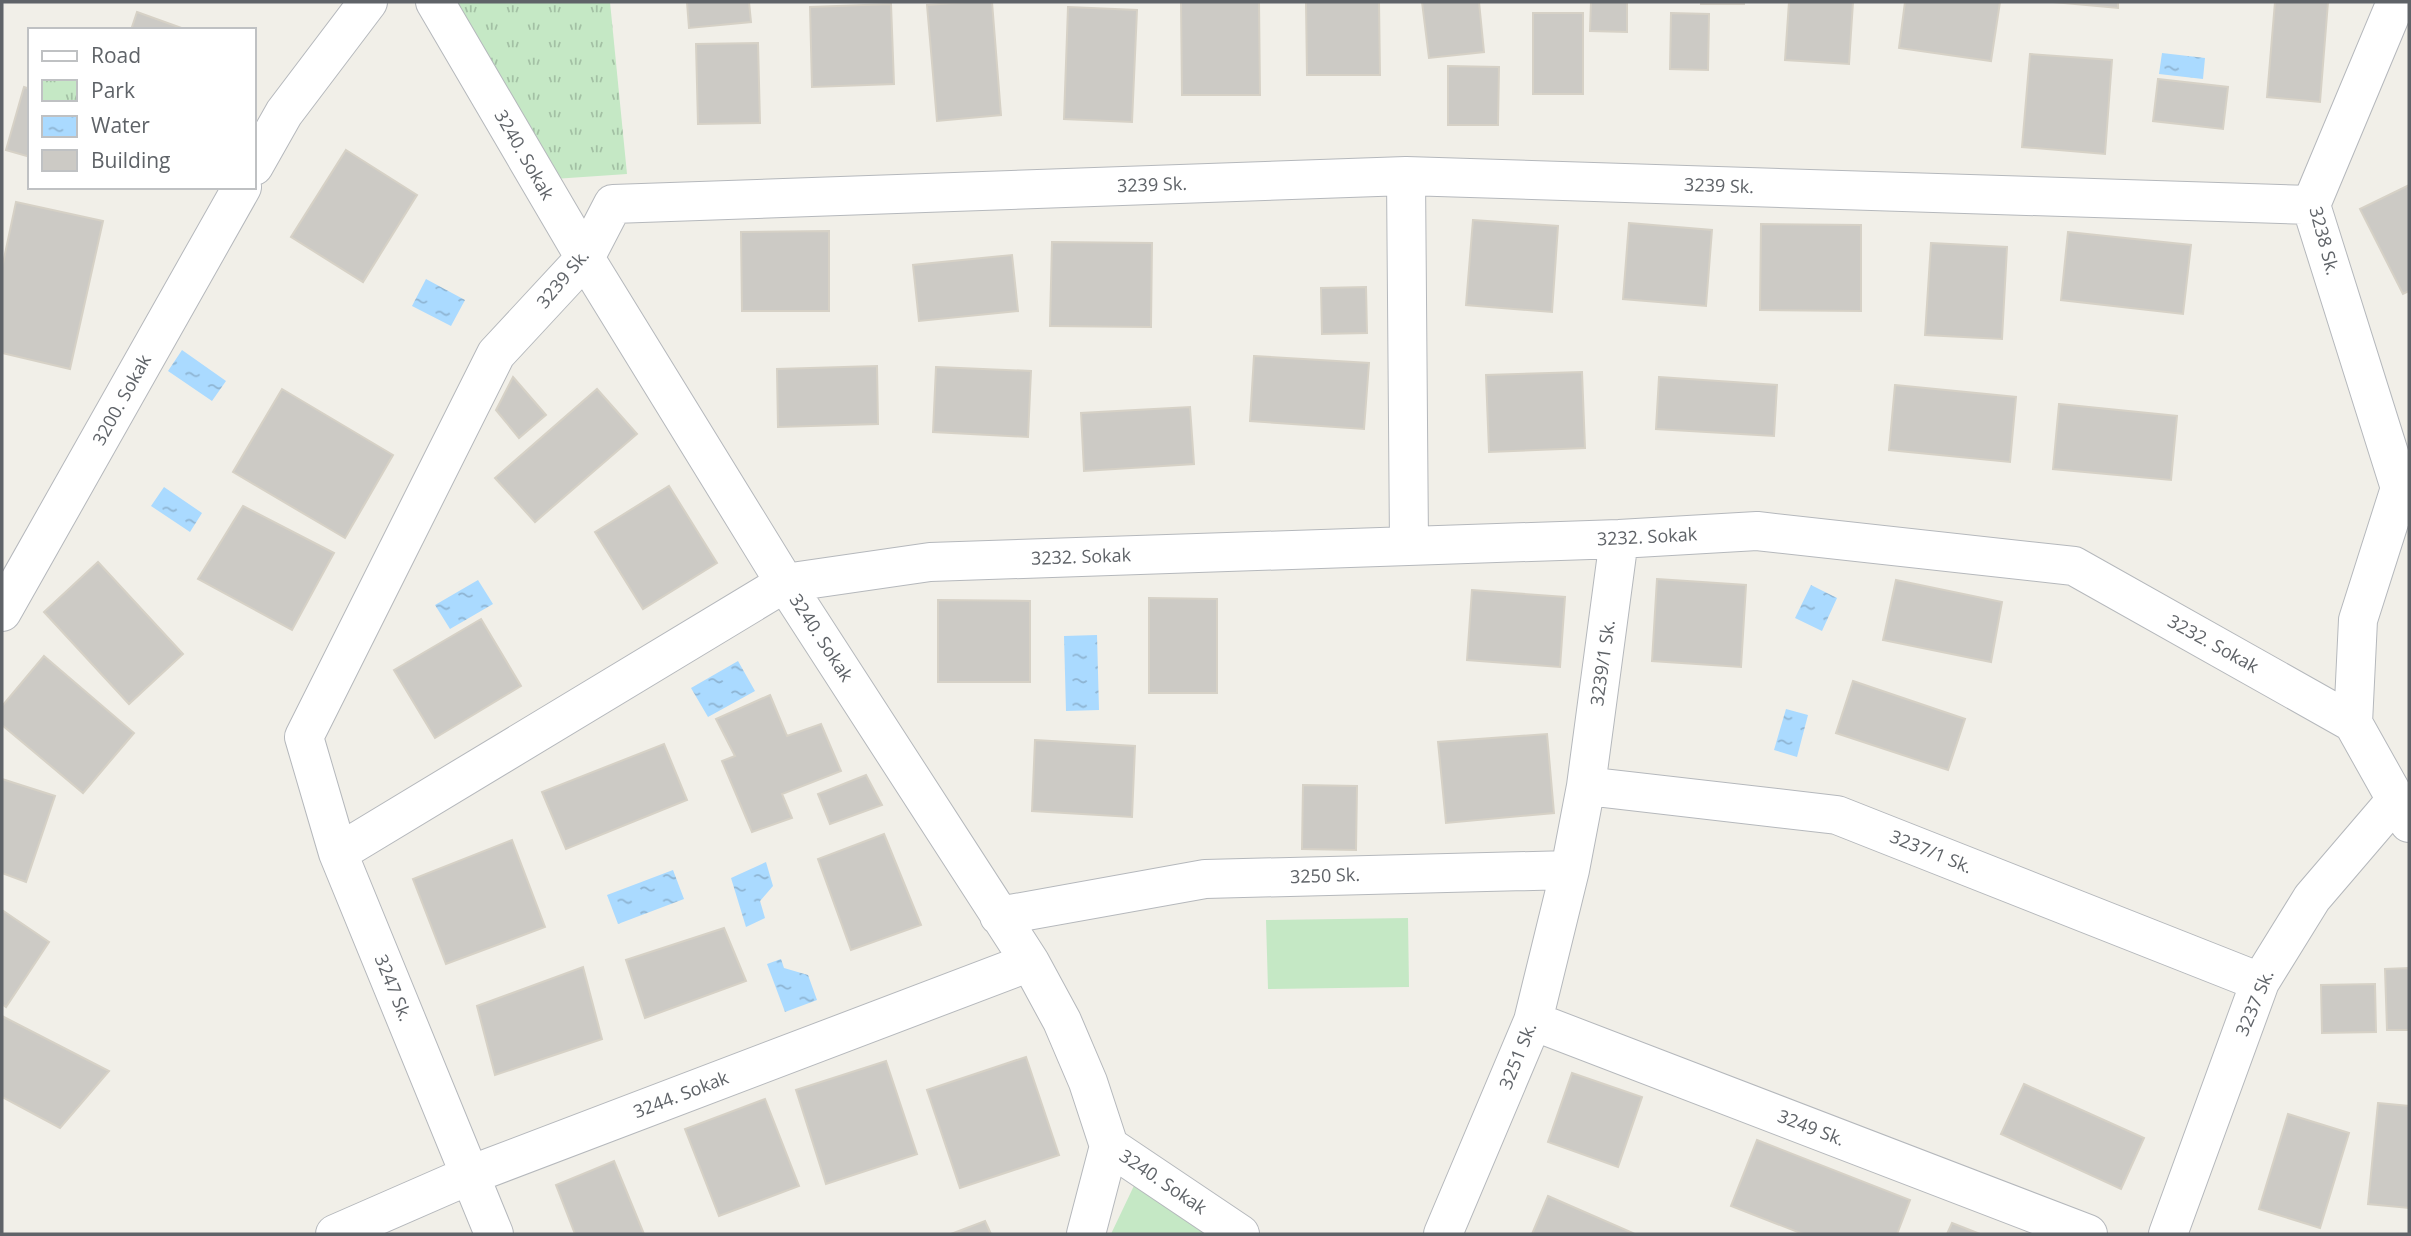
<svg xmlns="http://www.w3.org/2000/svg" width="2411" height="1236" viewBox="0 0 2411 1236" font-family="'Open Sans',sans-serif">
<style>
.grass{fill:#c5e8c5}
.park{fill:url(#park-tufts)}
.water{fill:url(#water-ripples)}
.building{fill:#cccac5;stroke:#d6d1c6;stroke-width:2}
.lines{fill:none;stroke-linecap:round;stroke-linejoin:round}
.street-casing{stroke:#b5b8bc;stroke-width:40}
.street{stroke:#fff;stroke-width:38}
.labels{text-anchor:middle;stroke-width:5;stroke-linejoin:round;paint-order:stroke}
.street-label{font-size:18px;fill:#5f6368;stroke:#fff}
</style>
<defs>
<pattern id="park-tufts" width="24" height="20" patternUnits="userSpaceOnUse" patternTransform="scale(1.75)"><rect width="24" height="20" fill="#c5e8c5"/><path d="M3 7l-1-3M5 7V3M7 7l1-3M15 17l-1-3M17 17v-4M19 17l1-3" fill="none" stroke="#a3c0a4"/></pattern>
<pattern id="water-ripples" width="26" height="14" patternUnits="userSpaceOnUse" patternTransform="scale(1.75)"><rect width="26" height="14" fill="#aadaff"/><path d="M2 4q2-2 4 0t4 0M15 11q2-2 4 0t4 0" fill="none" stroke="#8eb4d2"/></pattern>
</defs>
<rect width="100%" height="100%" fill="#f1efe8"/>
<path class="grass" d="M1408,918L1409,987L1268,989L1266,920Z
M1141,1171L1209,1234H1111Z"/>
<path class="park" d="M450,2H610L627,174L554,179Z"/>
<path class="water" d="M2162,53L2205,58L2203,79L2159,74Z
M426,279L465,300L451,326L412,306Z
M182,350L226,381L212,401L168,371Z
M164,487L202,513L190,532L151,506Z
M478,580L493,604L450,629L435,605Z
M1811,585L1837,598L1822,631L1795,618Z
M1097,635L1099,710L1066,711L1064,636Z
M738,661L755,691L708,717L691,688Z
M1786,709L1808,715L1797,757L1774,750Z
M766,862L773,886L760,901L765,918L746,927L731,878Z
M673,870L684,899L618,924L607,895Z
M781,959L784,968L808,975L817,1000L785,1012L767,964Z"/>
<path class="building" d="M687,2H749L751,22L689,28Z
M968,2H992L1001,115L937,121L927,5Z
M1181,2H1259L1260,95H1182Z
M1306,2H1379L1380,75H1307Z
M1422,2H1479L1484,52L1429,58Z
M1591,2H1627V32L1590,31Z
M1701,2H1744V4H1701Z
M1789,2H1853L1849,64L1785,60Z
M1905,2H2000L1991,61L1899,48Z
M2053,2H2118V8Z
M2275,2H2328L2320,102L2267,97Z
M891,4L894,84L812,87L810,7Z
M1068,7L1137,10L1132,122L1064,119Z
M137,12L187,30H131Z
M1533,13H1583V94H1533Z
M1671,13L1709,14L1708,70L1670,69Z
M758,43L760,123L698,124L696,44Z
M2030,54L2112,60L2105,154L2022,147Z
M1448,66L1499,67L1498,125H1448Z
M2158,79L2228,87L2223,129L2153,121Z
M24,87L30,89V157L6,150Z
M346,150L417,195L363,282L291,237Z
M2409,185V291L2403,294L2360,209Z
M16,202L103,221L70,369L2,353V268Z
M1473,220L1558,226L1552,312L1466,305Z
M1629,223L1712,230L1706,306L1623,299Z
M1761,224L1861,225V311L1760,310Z
M829,231V311H742L741,232Z
M2068,232L2191,245L2183,314L2061,300Z
M1052,242L1152,243L1151,327L1050,326Z
M1931,243L2007,247L2002,339L1925,335Z
M1012,255L1018,311L919,321L913,265Z
M1366,287L1367,333L1322,334L1321,288Z
M1254,356L1369,363L1364,429L1250,421Z
M877,366L878,424L778,427L777,369Z
M936,367L1031,371L1028,437L933,432Z
M1582,372L1585,448L1489,452L1486,375Z
M513,377L546,415L519,438L496,410Z
M1659,377L1777,385L1774,436L1656,429Z
M1895,385L2016,397L2010,462L1889,450Z
M282,389L393,455L345,538L233,472Z
M597,389L637,434L535,522L495,478Z
M2059,404L2177,416L2171,480L2053,469Z
M1190,407L1194,464L1084,471L1081,413Z
M669,486L717,563L643,609L595,532Z
M243,506L334,553L292,630L198,579Z
M98,562L183,654L129,704L44,612Z
M1657,579L1746,585L1741,667L1652,661Z
M1896,580L2002,602L1991,662L1883,640Z
M1472,590L1565,597L1560,667L1467,660Z
M1149,598L1217,599V693H1149Z
M938,600L1030,601V682H938Z
M481,619L521,686L435,738L394,670Z
M44,656L134,733L83,793L2,725V706Z
M1853,681L1965,719L1948,770L1836,733Z
M770,695L787,736L821,724L841,771L782,794L792,818L752,832L722,761L735,756L716,719Z
M1547,734L1554,813L1446,823L1438,742Z
M1035,740L1135,746L1132,817L1032,811Z
M664,744L687,800L566,849L542,792Z
M866,775L882,805L830,824L818,794Z
M2,779L55,796L26,882L2,873Z
M1303,785L1357,786L1356,850L1302,849Z
M884,834L921,925L851,950L818,859Z
M512,840L545,927L446,964L413,879Z
M2,910L49,942L6,1007L2,1004Z
M724,928L746,981L645,1018L626,960Z
M583,967L602,1039L495,1075L477,1006Z
M2409,968V1030H2387L2385,969Z
M2375,984L2376,1032L2322,1033L2321,985Z
M2,1016L109,1071L60,1128L2,1097Z
M1026,1057L1059,1155L960,1188L927,1090Z
M886,1061L917,1154L826,1184L796,1090Z
M1572,1073L1642,1097L1618,1167L1548,1142Z
M2024,1084L2144,1138L2121,1189L2001,1134Z
M765,1099L799,1186L719,1216L685,1129Z
M2378,1103L2409,1106V1208L2368,1204Z
M2288,1114L2349,1133L2320,1228L2259,1209Z
M1757,1140L1910,1200L1897,1234H1803L1731,1206Z
M614,1161L644,1234H575L556,1185Z
M1548,1196L1633,1233L1632,1234H1532Z
M985,1221L991,1234H951Z
M1952,1223L1980,1234H1947Z"/>
<g class="lines">
<defs>
<path id="street" d="M435,2L585,258L785,583L1030,962L1062,1021L1088,1082L1109,1146L1240,1234
M254,166L284,113L368,2
M1406,176L1409,545
M2,612L242,187
M2353,723L2358,620L2400,488L2311,205L2396,2
M1586,786L1837,815L2260,982
M338,853L785,583L930,562L1619,539L1757,531L2074,566L2353,723L2409,823
M999,916L1205,879L1570,870L1586,786L1619,539
M1533,1021L2088,1234
M335,1234L470,1175L1030,962
M494,1234L338,853L304,737L496,354L585,258L613,204L1406,176L2311,205
M1086,1234L1109,1146
M1443,1234L1533,1021L1570,870
M2168,1234L2260,982L2312,898L2395,801"/>
</defs>
<use href="#street" class="street-casing"/>
<use href="#street" class="street"/>
</g>
<g class="labels">
<g class="street-label">
<text transform="translate(524 155) rotate(60)" y="6">3240. Sokak</text>
<text transform="translate(1152 185) rotate(-2)" y="6">3239 Sk.</text>
<text transform="translate(1719 186) rotate(2)" y="6">3239 Sk.</text>
<text transform="translate(2324 241) rotate(75)" y="6">3238 Sk.</text>
<text transform="translate(563 279) rotate(-50)" y="6">3239 Sk.</text>
<text transform="translate(122 400) rotate(-61)" y="6">3200. Sokak</text>
<text transform="translate(1647 537) rotate(-3)" y="6">3232. Sokak</text>
<text transform="translate(1081 557) rotate(-2)" y="6">3232. Sokak</text>
<text transform="translate(821 638) rotate(57)" y="6">3240. Sokak</text>
<text transform="translate(2213 644) rotate(29)" y="6">3232. Sokak</text>
<text transform="translate(1603 663) rotate(-82)" y="6">3239/1 Sk.</text>
<text transform="translate(1931 852) rotate(22)" y="6">3237/1 Sk.</text>
<text transform="translate(1325 876) rotate(-2)" y="6">3250 Sk.</text>
<text transform="translate(393 988) rotate(68)" y="6">3247 Sk.</text>
<text transform="translate(2255 1003) rotate(-67)" y="6">3237 Sk.</text>
<text transform="translate(1518 1056) rotate(-68)" y="6">3251 Sk.</text>
<text transform="translate(681 1095) rotate(-21)" y="6">3244. Sokak</text>
<text transform="translate(1811 1128) rotate(21)" y="6">3249 Sk.</text>
<text transform="translate(1163 1182) rotate(34)" y="6">3240. Sokak</text>
</g>
</g>
<rect width="2411" height="1236" fill="none" stroke="#5f6368" stroke-width="7"/>
<rect x="28" y="28" width="228" height="161" fill="#ffffff" stroke="#bfc1c3" stroke-width="2"/>
<rect x="42" y="51" width="35" height="10" fill="#ffffff" stroke="#bfc1c3" stroke-width="2"/>
<text x="91" y="63" font-size="21" fill="#5f6368">Road</text>
<rect x="42" y="80" width="35" height="21" fill="url(#park-tufts)" stroke="#bfc1c3" stroke-width="2"/>
<text x="91" y="98" font-size="21" fill="#5f6368">Park</text>
<rect x="42" y="116" width="35" height="21" fill="url(#water-ripples)" stroke="#bfc1c3" stroke-width="2"/>
<text x="91" y="133" font-size="21" fill="#5f6368">Water</text>
<rect x="42" y="150" width="35" height="21" fill="#cccac5" stroke="#bfc1c3" stroke-width="2"/>
<text x="91" y="168" font-size="21" fill="#5f6368">Building</text>
</svg>
